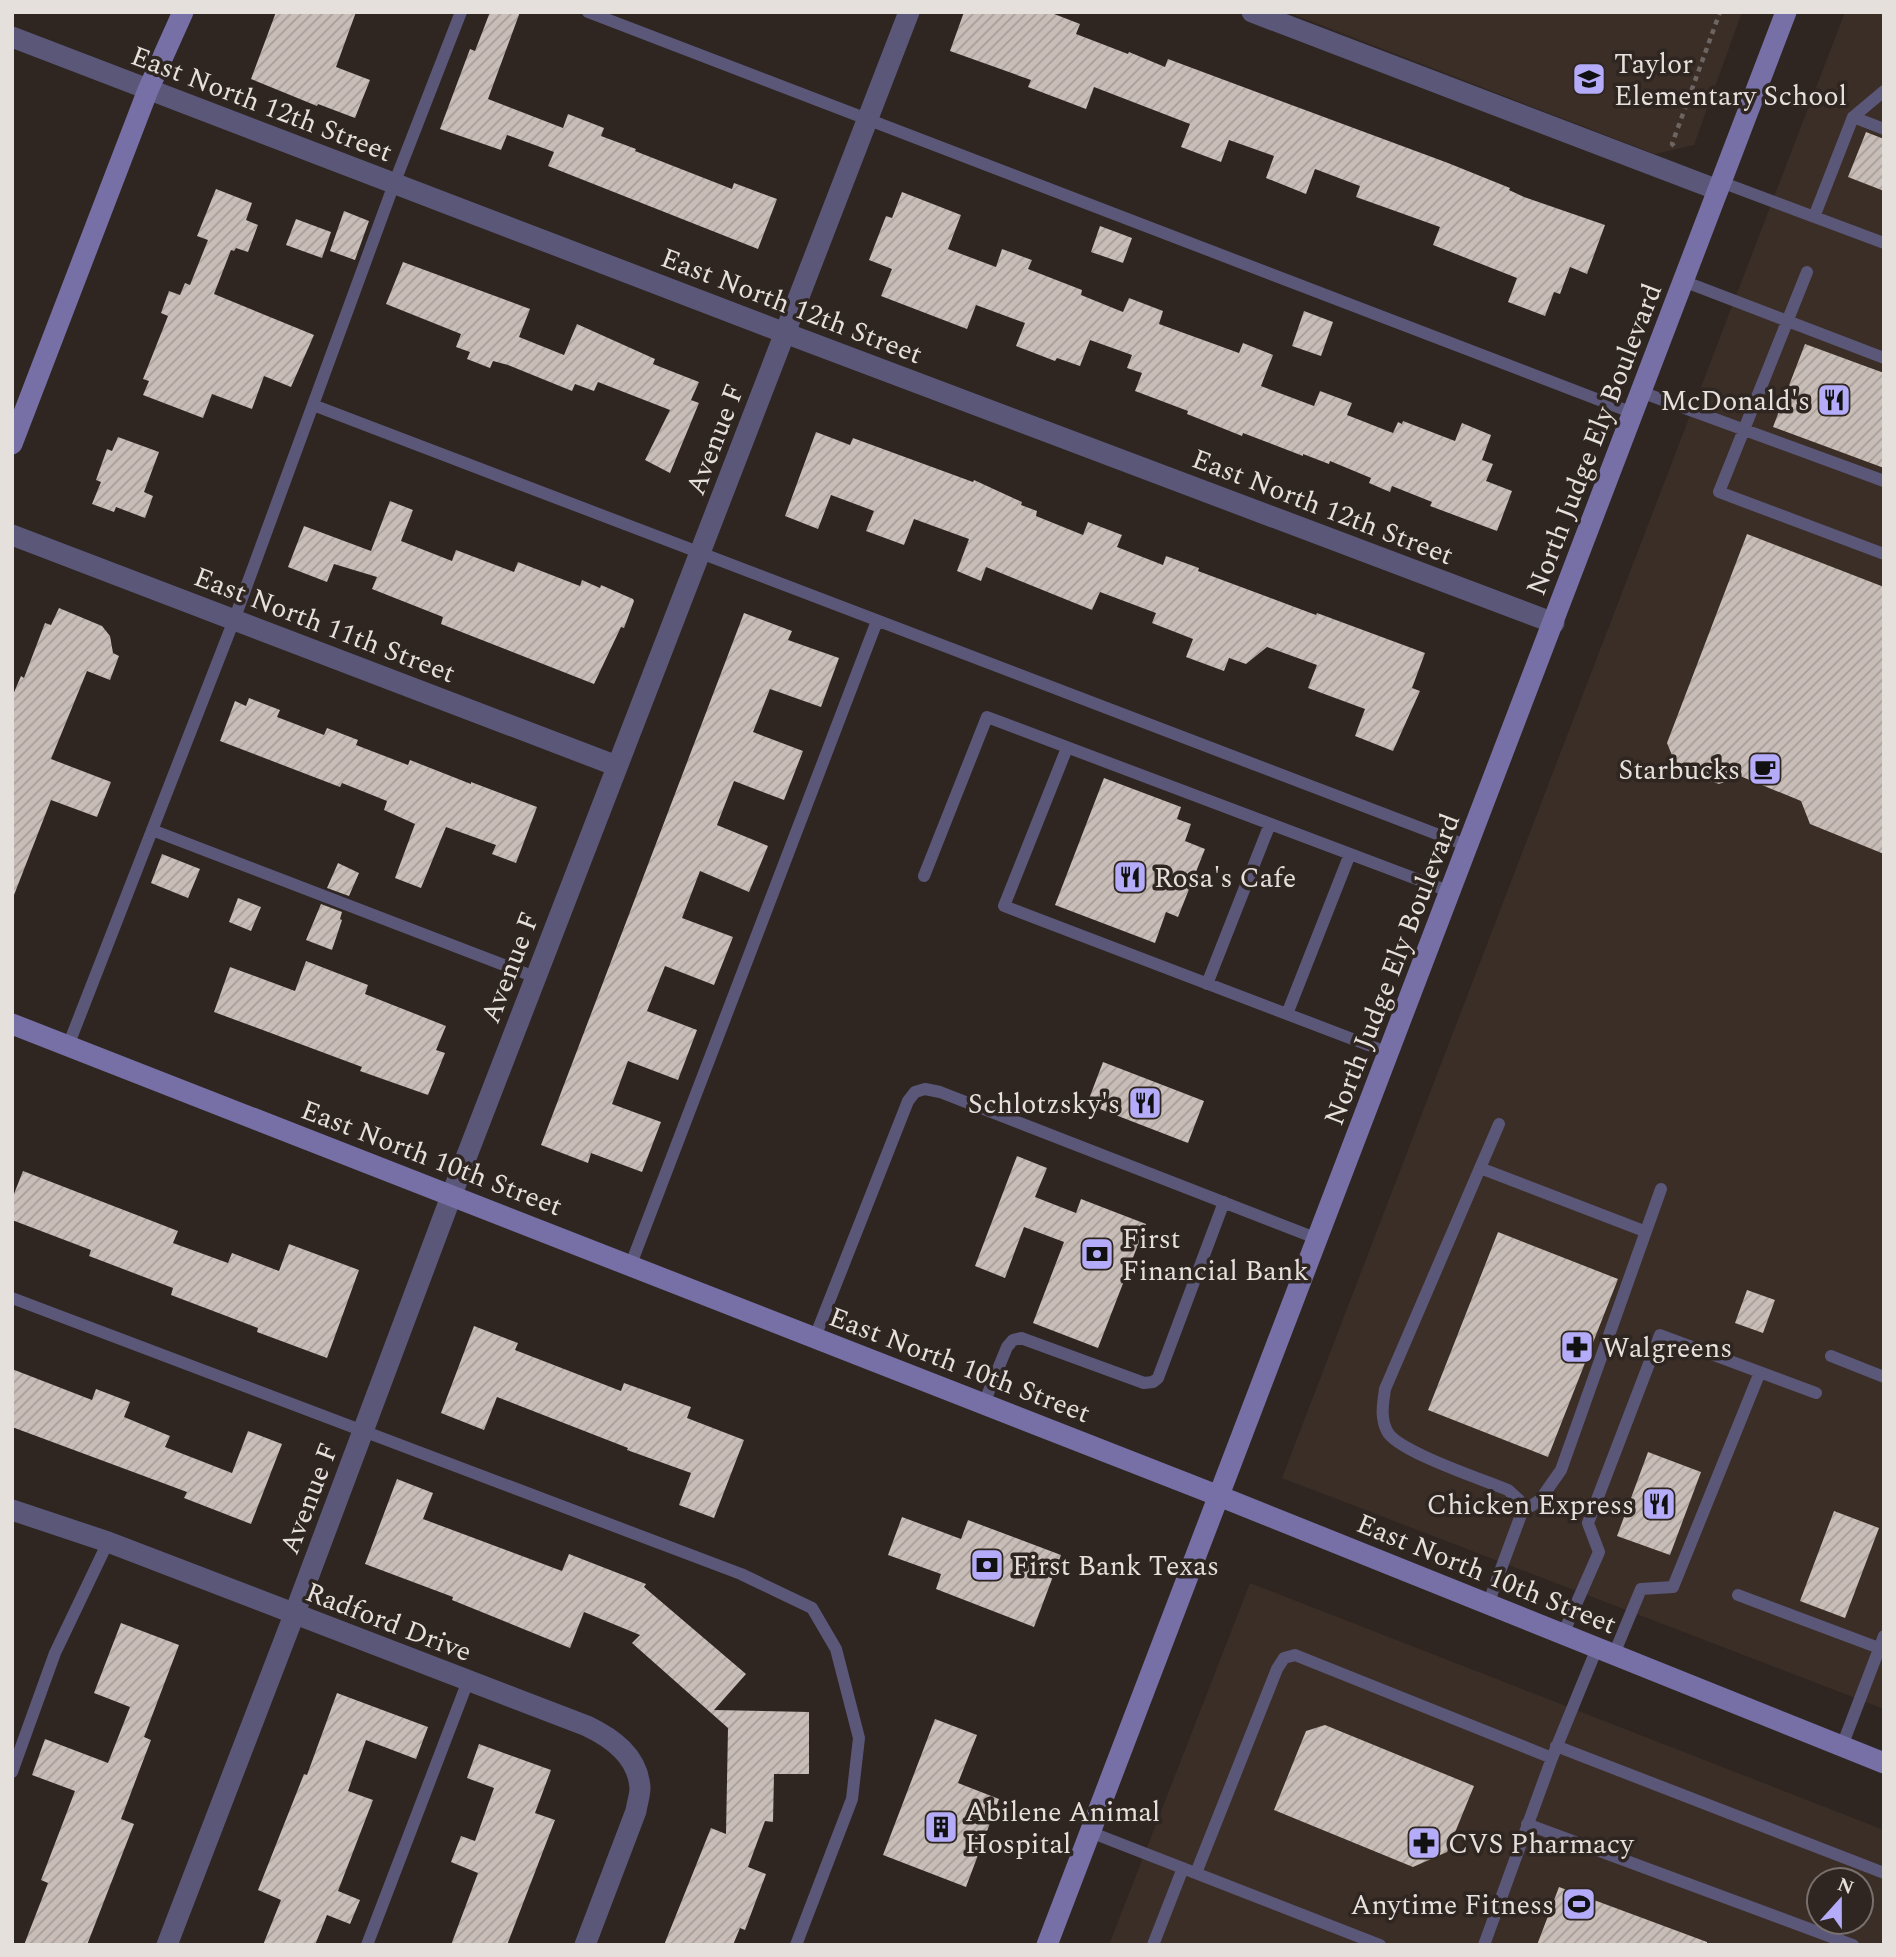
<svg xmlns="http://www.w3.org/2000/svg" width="1896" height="1957" viewBox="0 0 1896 1957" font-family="Spectral,serif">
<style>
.built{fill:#3b2e26;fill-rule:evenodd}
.building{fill:url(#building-hatch)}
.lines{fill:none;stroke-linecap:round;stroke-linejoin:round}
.path{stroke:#6d6562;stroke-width:4.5;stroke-dasharray:5 5;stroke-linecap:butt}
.lane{stroke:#5a5779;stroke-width:12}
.street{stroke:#5a5779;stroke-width:21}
.secondary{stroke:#7670a7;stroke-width:21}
.labels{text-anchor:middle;stroke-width:7;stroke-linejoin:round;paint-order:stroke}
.poi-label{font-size:28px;fill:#e6e0dd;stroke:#2f2622;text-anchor:start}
.street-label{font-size:28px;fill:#e6e0dd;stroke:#2f2622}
</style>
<defs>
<pattern id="building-hatch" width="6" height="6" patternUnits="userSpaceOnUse" patternTransform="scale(1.75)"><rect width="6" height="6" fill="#c8bdb7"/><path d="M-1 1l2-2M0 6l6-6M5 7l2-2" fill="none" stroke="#a79e9a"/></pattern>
</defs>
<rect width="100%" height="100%" fill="#2f2622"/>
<path class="built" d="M1287,12H1742L1694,145L1655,154Z
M1845,12H1884V1709L1282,1478Z
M1250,1583L1884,1830V1945H1109ZM1819,1880H1861V1922H1819Z"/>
<path class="building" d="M276,12H356L336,67L370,80L355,118L318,104L317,106L251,79Z
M490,12H520L488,99L563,128L568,114L604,128L601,136L636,149L635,151L732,189L734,183L777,199L758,249L548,166L554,152L507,135L501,150L440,129L470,49L475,51Z
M964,12H1049L1080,24L1076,34L1128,54L1129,52L1165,67L1168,59L1448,163L1510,188L1509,190L1524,197L1605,225L1587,274L1570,267L1560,294L1554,292L1545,316L1508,302L1517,278L1433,245L1440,227L1356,197L1360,186L1315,169L1306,194L1266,178L1274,156L1229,140L1221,162L1181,147L1190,124L1094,87L1086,109L1028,87L1031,80L950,51Z
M1866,132L1884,139V191L1848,177Z
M216,189L252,203L246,220L258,225L248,252L236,248L234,251L231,250L214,294L314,335L291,387L264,376L252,409L212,394L203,418L143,395L149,381L143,379L168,316L161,313L169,291L180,295L185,283L190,285L208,240L197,236Z
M902,192L961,215L948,249L996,267L1002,249L1032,260L1028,269L1082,290L1081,295L1123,312L1129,298L1163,311L1159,324L1239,353L1243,343L1273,355L1261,386L1314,406L1320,391L1352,403L1347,415L1393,433L1398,422L1402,424L1403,421L1455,441L1462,423L1491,435L1482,460L1493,464L1486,481L1512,491L1497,531L1430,506L1432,502L1392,486L1390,492L1369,483L1371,478L1330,461L1329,464L1303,454V456L1243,433L1242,436L1187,414L1188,411L1135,391L1142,373L1127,368L1132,355L1090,340L1080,366L1057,358L1055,361L1016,346L1025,323L976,305L967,329L881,296L892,269L869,260L886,216L892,218Z
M344,211L369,221L355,260L330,251Z
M296,219L331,232L322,258L286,245Z
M1100,226L1132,238L1123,263L1091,252Z
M403,262L530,309L519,337L564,355L577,324L655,359L653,364L699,382L691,400L699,403L670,473L645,460L670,410L598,382L594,391L575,384L572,391L508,365L493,361L490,368L467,359L470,352L456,347L461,334L386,304Z
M1304,311L1333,322L1321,356L1292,346Z
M1805,344L1884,373V468L1773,427Z
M816,432L850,445L853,438L973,482L974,480L1022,502L1021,505L1037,511L1036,516L1083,535L1088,522L1122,535L1117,547L1163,565L1166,556L1199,568L1198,571L1316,615L1317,613L1425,653L1412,688L1420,691L1393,751L1355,736L1365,709L1308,688L1317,665L1267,647L1246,664L1229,658L1224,671L1186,657L1193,639L1152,623L1156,613L1100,592L1092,610L986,567L981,581L957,571L969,539L914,519L904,545L866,531L874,511L831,495L818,529L785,516Z
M118,437L159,452L144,492L153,496L145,518L116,507L114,512L92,504L101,482L96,480L107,449L112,451Z
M390,501L413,510L401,541L452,561L456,550L514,572L518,562L580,586L582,580L600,588L601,585L633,599L634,601L624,628L621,627L594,684L441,624L443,617L372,589L377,577L334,564L327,582L288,567L304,526L371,551Z
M1747,534L1884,587V854L1810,824L1801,801L1740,776L1719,784L1678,770L1667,743Z
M59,608L102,626L110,636L113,653L119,656L110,680L87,671L51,759L111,782L97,817L51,800L14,895L12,697L21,676L24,678L45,623L51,625Z
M744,613L792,631L788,640L839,658L821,707L770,689L753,732L803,751L784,800L734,781L717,825L768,846L749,892L700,871L682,918L733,937L714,985L665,966L647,1011L697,1030L678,1080L628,1061L612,1104L661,1122L642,1172L591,1153L588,1163L541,1145Z
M249,698L280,710L277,717L324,735L327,728L358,740L356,745L408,765L410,760L471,784V782L537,807L516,863L492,854L496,845L446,827L421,888L395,878L415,824L384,810L387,801L342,783L340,787L220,741L235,701L246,706Z
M1104,778L1181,807L1177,819L1191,824L1185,841L1205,849L1178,917L1166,912L1155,943L1055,905Z
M162,854L200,869L188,898L151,883Z
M338,863L359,873L349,896L327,888Z
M238,898L261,907L251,931L229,922Z
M321,904L342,912L340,919L342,920L332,950L306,940Z
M306,961L368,985L365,994L446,1026L436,1050L445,1053L428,1095L360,1071L362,1067L214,1012L230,967L295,991Z
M1103,1062L1204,1101L1188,1143L1087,1104Z
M1017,1156L1047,1168L1035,1197L1076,1213L1081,1199L1146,1224L1098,1348L1033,1323L1064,1242L1024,1227L1005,1278L975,1266Z
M23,1171L178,1231L173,1243L228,1263L232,1253L279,1271L289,1244L359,1270L327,1358L257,1332L258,1328L171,1295L173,1288L89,1256L91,1250L12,1220V1199Z
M1498,1232L1618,1279L1548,1457L1428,1410Z
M1747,1290L1775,1300L1763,1333L1735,1323Z
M474,1326L518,1343L515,1350L621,1391L624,1383L691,1407L687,1418L744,1440L714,1518L679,1505L691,1473L627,1450L628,1448L497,1397L484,1430L441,1413Z
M12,1369L92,1400L96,1389L130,1402L124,1417L170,1436L165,1447L232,1473L248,1431L282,1444L251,1524L184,1498L187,1492L12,1427Z
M1648,1452L1701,1472L1670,1555L1617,1536Z
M397,1479L433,1493L423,1519L562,1571L569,1554L646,1584L644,1587L746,1674L714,1710L809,1712V1774H774L773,1822L765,1821L748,1867L766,1874L745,1930L740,1928L733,1945H664L711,1828L726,1834L728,1728L632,1643L640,1635L584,1612L570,1648L452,1600L453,1597L365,1564Z
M1834,1511L1879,1528L1845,1618L1800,1601Z
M902,1517L961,1539L968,1520L1061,1555L1034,1627L936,1589L941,1574L888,1555Z
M121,1623L179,1645L144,1737L151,1740L121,1819L134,1824L87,1945H24L48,1883L41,1880L75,1791L32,1775L45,1739L108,1763L130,1707L94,1693Z
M337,1693L428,1727L416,1759L366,1740L348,1791L373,1800L338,1891L360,1900L350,1924L327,1915L315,1945H263L281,1900L258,1890L304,1774L307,1775Z
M935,1719L977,1735L958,1783L999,1799L966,1887L883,1855Z
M1325,1725L1474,1786L1447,1852L1413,1867L1274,1810L1306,1731Z
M479,1744L551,1770L535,1813L555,1820L507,1945H451L478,1873L451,1862L461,1836L475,1841L494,1788L467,1778Z
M1559,1887L1707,1942V1945H1537Z"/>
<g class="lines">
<path class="path" d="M1674,146L1672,144L1720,12"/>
<path class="lane" d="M588,12L1633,413
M1853,117L1884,129
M1721,182L1884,243
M1814,217L1853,117L1884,91
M1807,272L1719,492L1884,554
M1683,281L1884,358
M1641,392L1884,481
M313,405L1468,846
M1067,748L1004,906L1389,1053
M152,830L535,977
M924,876L987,717L1451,892
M1207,984L1270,824
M1287,1014L1350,854
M68,1046L234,620L394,184L461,12
M1480,1168L1644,1231
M631,1264L877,621
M12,1298L741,1574L812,1608L836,1649L859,1738L852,1799L796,1945
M815,1337L908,1101L915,1092L925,1089L940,1092L1318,1239
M1831,1356L1884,1377
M984,1403L1007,1347L1013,1340L1021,1338L1144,1383L1153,1382L1158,1378L1224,1202
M1522,1512L1540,1500L1561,1470L1661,1189
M1738,1595L1879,1648
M1488,1604L1522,1512L1519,1500L1508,1490C1484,1480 1396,1451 1387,1431C1380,1417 1383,1404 1385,1389L1499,1124
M1563,1634L1599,1552L1588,1523L1660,1335L1816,1393
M1614,1654L1641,1589L1673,1587L1760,1372
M1556,1746L1884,1873
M1842,1746L1884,1636
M12,1772L55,1653L108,1542
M1527,1824L1853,1945
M1090,1832L1380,1945
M1196,1873L1277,1669L1284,1658L1295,1655L1552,1758
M367,1945L468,1681
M1153,1945L1183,1868
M1484,1945L1552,1758L1597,1648"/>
<path class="street" d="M1252,12L1718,190
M12,37L785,333L1554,623
M12,535L617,766
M12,1510L108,1542L587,1726C612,1738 638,1756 640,1788C640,1795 637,1804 636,1811L585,1945
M167,1945L294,1615L452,1194L909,12"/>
<path class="secondary" d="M12,444L148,90L183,12
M12,1024L1219,1496L1884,1763
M1047,1945L1786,12"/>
</g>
<defs>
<symbol id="school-square" viewBox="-11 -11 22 22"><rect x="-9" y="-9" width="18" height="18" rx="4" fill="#b4acf9" stroke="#2f2622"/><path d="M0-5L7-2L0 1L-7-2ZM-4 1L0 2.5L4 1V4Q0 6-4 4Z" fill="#111"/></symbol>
<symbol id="restaurant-square" viewBox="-11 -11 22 22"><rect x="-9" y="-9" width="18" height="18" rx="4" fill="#b4acf9" stroke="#2f2622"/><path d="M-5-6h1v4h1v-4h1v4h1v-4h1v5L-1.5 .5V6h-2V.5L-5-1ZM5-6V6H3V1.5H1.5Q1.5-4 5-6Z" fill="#111"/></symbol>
<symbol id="cafe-square" viewBox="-11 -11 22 22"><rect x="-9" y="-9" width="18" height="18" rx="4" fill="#b4acf9" stroke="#2f2622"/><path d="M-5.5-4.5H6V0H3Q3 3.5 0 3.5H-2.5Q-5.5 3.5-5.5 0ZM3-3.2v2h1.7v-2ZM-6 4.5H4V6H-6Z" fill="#111"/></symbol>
<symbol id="bank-square" viewBox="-11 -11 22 22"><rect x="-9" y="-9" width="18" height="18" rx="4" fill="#b4acf9" stroke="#2f2622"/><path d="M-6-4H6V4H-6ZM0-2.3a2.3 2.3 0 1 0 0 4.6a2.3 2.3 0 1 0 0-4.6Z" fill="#111"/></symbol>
<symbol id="pharmacy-square" viewBox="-11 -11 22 22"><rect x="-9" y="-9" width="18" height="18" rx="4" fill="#b4acf9" stroke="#2f2622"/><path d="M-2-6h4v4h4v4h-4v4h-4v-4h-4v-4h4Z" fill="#111"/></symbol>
<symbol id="building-square" viewBox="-11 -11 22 22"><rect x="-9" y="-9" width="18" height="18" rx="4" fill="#b4acf9" stroke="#2f2622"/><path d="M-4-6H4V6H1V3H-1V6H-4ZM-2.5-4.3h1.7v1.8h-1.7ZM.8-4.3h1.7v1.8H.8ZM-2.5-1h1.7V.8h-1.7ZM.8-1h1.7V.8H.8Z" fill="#111"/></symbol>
<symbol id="stadium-square" viewBox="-11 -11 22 22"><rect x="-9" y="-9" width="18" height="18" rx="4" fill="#b4acf9" stroke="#2f2622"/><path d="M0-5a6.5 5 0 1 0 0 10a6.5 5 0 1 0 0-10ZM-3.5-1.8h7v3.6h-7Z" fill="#111"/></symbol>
</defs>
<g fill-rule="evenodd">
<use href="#school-square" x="1570" y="60" width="38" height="38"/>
<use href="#restaurant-square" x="1815" y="381" width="38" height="38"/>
<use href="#cafe-square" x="1746" y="750" width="38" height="38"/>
<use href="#restaurant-square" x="1111" y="858" width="38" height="38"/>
<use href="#restaurant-square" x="1126" y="1084" width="38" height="38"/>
<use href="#bank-square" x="1078" y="1235" width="38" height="38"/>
<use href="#pharmacy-square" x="1558" y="1328" width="38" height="38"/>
<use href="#restaurant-square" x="1640" y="1485" width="38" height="38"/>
<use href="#bank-square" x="968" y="1546" width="38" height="38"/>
<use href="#building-square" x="922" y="1808" width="38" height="38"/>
<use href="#pharmacy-square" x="1405" y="1824" width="38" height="38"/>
<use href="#stadium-square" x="1560" y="1885" width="38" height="38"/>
</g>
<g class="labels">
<g class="poi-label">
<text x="1614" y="73">Taylor<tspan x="1614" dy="32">Elementary School</tspan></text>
<text x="1810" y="410" text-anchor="end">McDonald's</text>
<text x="1740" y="779" text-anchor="end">Starbucks</text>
<text x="1154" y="887">Rosa's Cafe</text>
<text x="1120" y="1113" text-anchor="end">Schlotzsky's</text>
<text x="1122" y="1248">First<tspan x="1122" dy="32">Financial Bank</tspan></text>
<text x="1602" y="1357">Walgreens</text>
<text x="1634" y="1514" text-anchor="end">Chicken Express</text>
<text x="1012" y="1575">First Bank Texas</text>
<text x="965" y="1821">Abilene Animal<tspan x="965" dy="32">Hospital</tspan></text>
<text x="1448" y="1853">CVS Pharmacy</text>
<text x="1554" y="1914" text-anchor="end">Anytime Fitness</text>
</g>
<g class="street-label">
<text transform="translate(262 103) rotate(21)" y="10">East North 12th Street</text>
<text transform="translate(792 305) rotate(21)" y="10">East North 12th Street</text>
<text transform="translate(714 439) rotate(-69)" y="10">Avenue F</text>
<text transform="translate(1593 439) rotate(-69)" y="10">North Judge Ely Boulevard</text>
<text transform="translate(1323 506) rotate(21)" y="10">East North 12th Street</text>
<text transform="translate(325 624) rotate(21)" y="10">East North 11th Street</text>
<text transform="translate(509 967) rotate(-69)" y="10">Avenue F</text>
<text transform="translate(1391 969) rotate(-69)" y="10">North Judge Ely Boulevard</text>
<text transform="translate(432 1157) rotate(21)" y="10">East North 10th Street</text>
<text transform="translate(960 1364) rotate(21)" y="10">East North 10th Street</text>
<text transform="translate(308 1498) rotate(-69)" y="10">Avenue F</text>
<text transform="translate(1487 1573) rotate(22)" y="10">East North 10th Street</text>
<text transform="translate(389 1621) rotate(21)" y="10">Radford Drive</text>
</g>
</g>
<rect width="1896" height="1957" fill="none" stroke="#e6e0dd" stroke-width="28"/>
<g transform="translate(1840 1901) rotate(21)"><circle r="33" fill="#2f2622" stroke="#78706d" stroke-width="2"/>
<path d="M0-5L12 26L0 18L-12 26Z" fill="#b4acf9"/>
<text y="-10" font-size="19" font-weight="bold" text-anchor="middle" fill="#e6e0dd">N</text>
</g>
</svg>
